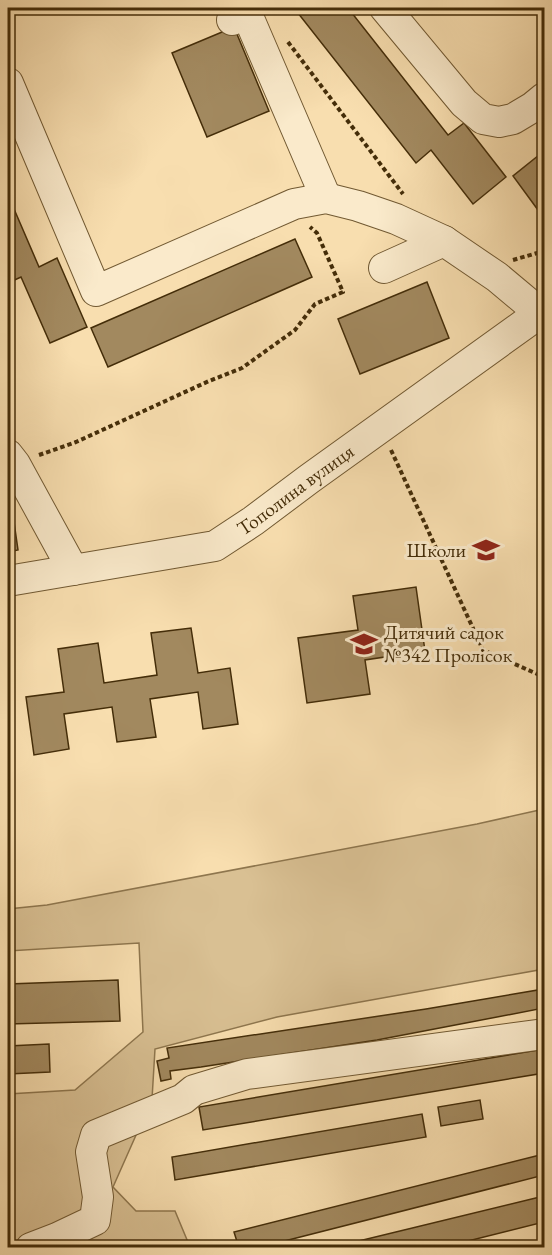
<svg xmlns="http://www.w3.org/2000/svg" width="552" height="1255" viewBox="0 0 552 1255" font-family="'EB Garamond',serif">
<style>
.green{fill:#d9c093;stroke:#8e764e;stroke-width:1.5}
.building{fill:#a2895f;stroke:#442d09;stroke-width:1.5}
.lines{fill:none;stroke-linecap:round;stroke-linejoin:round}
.minor-casing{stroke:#715932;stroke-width:32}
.path{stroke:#442d09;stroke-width:4;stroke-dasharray:4.5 3;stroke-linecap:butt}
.minor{stroke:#faeacb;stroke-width:30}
.labels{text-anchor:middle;stroke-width:6;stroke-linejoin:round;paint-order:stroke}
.street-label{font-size:20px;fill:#442d09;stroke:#faeacb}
.poi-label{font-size:20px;fill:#442d09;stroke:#faeacb;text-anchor:end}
</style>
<rect width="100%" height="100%" fill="#f8deaf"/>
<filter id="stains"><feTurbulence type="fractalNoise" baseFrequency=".00333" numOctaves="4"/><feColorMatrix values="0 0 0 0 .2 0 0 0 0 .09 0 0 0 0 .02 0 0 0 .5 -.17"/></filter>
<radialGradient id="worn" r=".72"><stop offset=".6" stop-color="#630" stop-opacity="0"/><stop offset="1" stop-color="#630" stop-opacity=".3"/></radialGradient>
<path class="green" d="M544,809V969L277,1017L155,1049L152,1099L113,1187L136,1211H175L190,1247H8V1094L75,1090L143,1032L139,943L8,951V909L47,905L477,824Z"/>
<path class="building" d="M294,8H348L448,135L464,123L506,177L473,204L431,150L416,163Z
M234,27L269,111L207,137L172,53Z
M544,151V204L538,210L513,176Z
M8,195L39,267L57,258L87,327L50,343L21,277L8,283Z
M295,239L312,277L108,367L91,328Z
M427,282L449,338L360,374L338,319Z
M10,494L18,550L8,552V495Z
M416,587L425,651L365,660L370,694L307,703L298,638L358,630L353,596Z
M191,628L198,673L230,668L238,724L203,729L198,692L150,699L156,737L117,742L112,707L64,714L69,749L34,755L26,697L64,692L58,649L98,643L104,683L157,675L151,633Z
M118,980L120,1021L8,1024V984Z
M544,989V1008L377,1040L201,1067L170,1071L171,1079L161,1081L157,1061L169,1058L167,1048L426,1009Z
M49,1044L50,1072L8,1074V1046Z
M544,1049V1073L203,1130L199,1107Z
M480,1100L483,1119L441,1126L438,1107Z
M422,1114L426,1137L175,1180L172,1157Z
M544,1154V1175L257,1248H239L234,1232Z
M544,1196V1222L440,1248H330Z"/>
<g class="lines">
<defs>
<g id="minor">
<path d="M385,8L464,103L483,119L499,122L513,119L533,107L544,98"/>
<path d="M232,20L247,14L326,198"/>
<path d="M8,83L96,291L294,204L326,198L358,206L396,219L444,241L497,277L540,313"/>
<path d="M384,268L444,241"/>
<path d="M8,455L15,464L73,570"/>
<path id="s1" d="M8,581L215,546L253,521L309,479L544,310"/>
<path d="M31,1248L57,1238L95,1220L98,1197L91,1152L96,1135L183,1099L194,1090L247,1074L544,1034"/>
</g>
</defs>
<use href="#minor" class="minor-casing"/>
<path class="path" d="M288,42L403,194
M513,260L544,251
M391,450L483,650L544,677
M39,455L76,442L209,381L242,368L295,330L315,304L343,292L317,233L310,227"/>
<use href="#minor" class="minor"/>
</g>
<defs>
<symbol id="school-bare" viewBox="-9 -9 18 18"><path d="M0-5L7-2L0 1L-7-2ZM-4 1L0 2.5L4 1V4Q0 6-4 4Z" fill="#8f2418" stroke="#faeacb" stroke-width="2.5" paint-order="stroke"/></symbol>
</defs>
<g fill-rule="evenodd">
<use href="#school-bare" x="467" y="531" width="38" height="38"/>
<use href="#school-bare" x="345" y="625" width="38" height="38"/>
</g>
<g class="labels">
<g class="street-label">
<text dy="7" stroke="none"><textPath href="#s1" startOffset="308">Тополина вулиця</textPath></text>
</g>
<g class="poi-label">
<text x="466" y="557">Школи</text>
<text x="384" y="639" text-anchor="start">Дитячий садок<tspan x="384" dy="23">№342 Пролісок</tspan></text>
</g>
</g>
<rect width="552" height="1255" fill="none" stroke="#f8deaf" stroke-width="30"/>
<rect x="9" y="9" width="534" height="1237" fill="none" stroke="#442d09" stroke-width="3"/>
<rect x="15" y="15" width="522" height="1225" fill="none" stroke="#442d09" stroke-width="1.5"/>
<rect width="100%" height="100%" filter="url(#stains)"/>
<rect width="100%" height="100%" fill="url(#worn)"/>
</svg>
